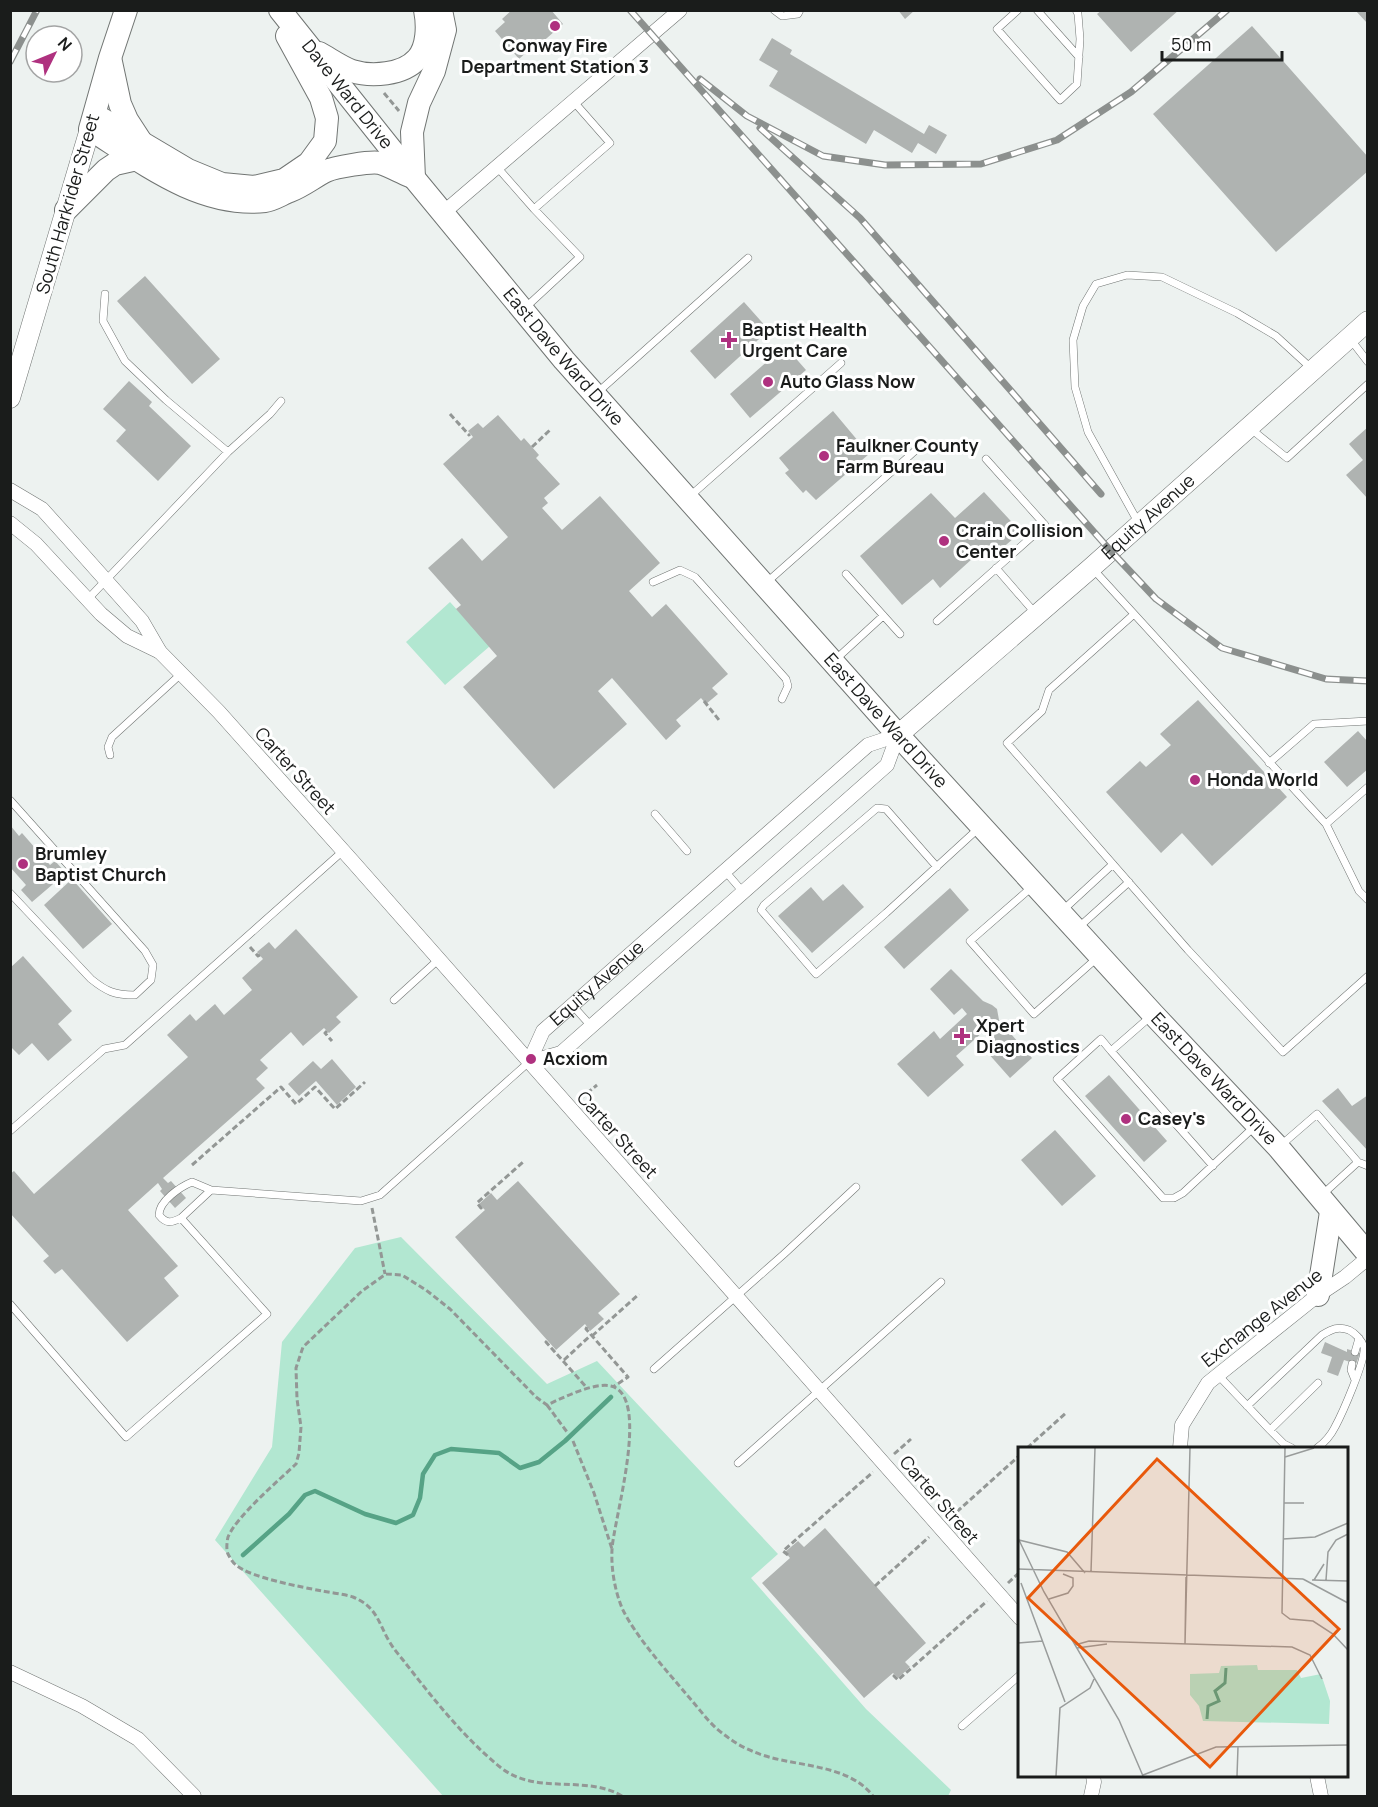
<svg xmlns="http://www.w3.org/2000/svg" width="1378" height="1807" viewBox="0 0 1378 1807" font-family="Manrope,sans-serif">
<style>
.green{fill:#b2e7d1}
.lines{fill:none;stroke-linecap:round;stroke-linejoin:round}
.stream{stroke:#56a386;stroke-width:4.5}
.building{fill:#afb3b1}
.lane-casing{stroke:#717573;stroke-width:8}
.street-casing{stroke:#717573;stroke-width:15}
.secondary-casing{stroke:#717573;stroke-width:21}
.primary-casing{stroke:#717573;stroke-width:24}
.path{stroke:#939795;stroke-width:3;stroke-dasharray:6 3;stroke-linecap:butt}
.lane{stroke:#fff;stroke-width:7}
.street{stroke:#fff;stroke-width:14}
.secondary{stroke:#fff;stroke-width:20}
.primary{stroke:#fff;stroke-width:22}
.rail-casing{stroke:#8c908e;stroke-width:7}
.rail{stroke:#fff;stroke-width:4.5;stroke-dasharray:14;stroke-linecap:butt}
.poi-dot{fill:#af317f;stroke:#fff;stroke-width:2}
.labels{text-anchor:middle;stroke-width:6;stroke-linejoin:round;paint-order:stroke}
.poi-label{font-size:18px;font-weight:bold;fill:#1a1c1b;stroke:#fff;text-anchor:start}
.street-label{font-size:18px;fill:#1a1c1b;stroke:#fff}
.inset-river{fill:none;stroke:#56a386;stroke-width:3}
.inset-road{fill:none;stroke:#999c9b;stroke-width:1.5}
.view{fill:#e8590c;fill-opacity:0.15;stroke:#e8590c;stroke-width:3}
.inset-edge{fill:none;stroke:#1a1c1b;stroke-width:3}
</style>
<rect width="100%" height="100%" fill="#edf2f0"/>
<path class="green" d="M450,602L490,646L445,685L406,642Z
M401,1237L547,1384L597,1361L778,1554L751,1578L866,1709L951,1790L948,1796H443L215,1540L272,1447L282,1342L355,1248Z"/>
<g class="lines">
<path class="stream" d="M243,1555L289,1514L305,1495L315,1491L365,1514L396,1523L413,1515L420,1498L423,1474L435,1455L451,1449L499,1453L520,1468L539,1462L565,1441L611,1397"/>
</g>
<path class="building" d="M512,10H551L563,24L531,52L529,50L519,59L495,31L505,22L502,19Z
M898,10H915L905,19Z
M1102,10H1179L1131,52L1097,14Z
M1355,10H1368V24Z
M1252,26L1368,157V171L1276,252L1153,114Z
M772,38L792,50L790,54L924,134L929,125L947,135L936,154L918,143L912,153L874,130L866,144L769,86L778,71L759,60Z
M145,276L220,359L192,384L117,301Z
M744,302L769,330L715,379L690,351Z
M785,346L806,370L750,418L730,394Z
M129,381L152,402L149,406L191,446L158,481L116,441L126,430L103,409Z
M833,411L869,454L816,500L806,490L803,493L785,473L789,470L779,458Z
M498,415L521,441L524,438L539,455L536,458L560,484L544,498L548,503L542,508L562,530L600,496L660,563L629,591L652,617L666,604L728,674L712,688L718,694L706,704L701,698L676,720L681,726L666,740L612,678L598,691L627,724L554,789L463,687L497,656L456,609L461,605L428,568L462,538L482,561L508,537L443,464L473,437L468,431L478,423L483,428Z
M1368,427V499L1346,475L1363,460L1349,444Z
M984,492L1021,532L991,558L983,549L940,588L933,579L902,605L860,556L931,493L955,518Z
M1198,700L1287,797L1212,866L1182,833L1161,853L1106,792L1140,761L1146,767L1171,745L1160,734Z
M1358,731L1368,742V769L1347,787L1324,762Z
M10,825L19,836L22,833L50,865L55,861L66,873L32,902L21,890L26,885L10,867Z
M72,879L112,924L83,949L44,905Z
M843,884L864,907L812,953L778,916L811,887L823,901Z
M950,888L969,910L904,969L884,947Z
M296,929L358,997L336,1017L341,1022L329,1033L324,1028L303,1046L291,1032L260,1060L268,1068L256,1079L265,1088L163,1178L168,1183L171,1181L186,1198L175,1208L160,1191L162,1189L158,1183L128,1210L178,1266L164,1278L179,1296L127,1342L62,1269L55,1274L43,1261L49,1256L10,1213V1174L14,1171L34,1194L188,1057L167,1035L190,1014L196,1021L215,1004L224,1015L252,990L242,978L263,959L257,952L269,942L275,949Z
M23,956L72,1011L58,1024L72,1040L48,1061L32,1043L19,1055L10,1046V968Z
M951,969L983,1001L992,1005L997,1009L999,1020L1032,1058L1010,1078L987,1052L995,1044L983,1032L956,1056L964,1065L928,1097L897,1064L934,1031L940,1039L967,1014L962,1008L954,1015L930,989Z
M332,1059L356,1087L337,1105L316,1081L299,1096L288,1084L313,1061L321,1069Z
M1109,1075L1167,1141L1144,1162L1085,1096Z
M1338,1088L1352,1106L1368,1095V1151L1322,1101Z
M1055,1130L1096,1176L1062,1206L1021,1160Z
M518,1181L620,1294L598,1313L604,1319L590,1331L585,1324L556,1350L455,1237L485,1210L479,1204L491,1193L497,1200Z
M1325,1342L1347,1352V1349L1360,1353L1356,1364L1344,1360L1338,1376L1327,1372L1332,1357L1321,1353Z
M825,1528L926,1643L905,1662L910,1667L898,1678L893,1673L864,1698L762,1583L790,1558L785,1552L798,1541L804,1547Z"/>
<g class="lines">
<defs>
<path id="lane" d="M774,10L782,16L798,14L800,10
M1018,10L997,29L1060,100L1077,84L1080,39L1078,14L1076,10
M1037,10L1079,57
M497,167L534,209L610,143L574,102
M105,294L103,321L125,361L166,400L228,452
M525,308L580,257L534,209
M1351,340L1368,362
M597,393L748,258
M1251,429L1287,458L1368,384
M689,497L841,363
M1138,522L1088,432L1075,387L1073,340L1083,306L1096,284L1127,275L1162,277L1237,313L1276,336L1312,369
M996,568L1036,614
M1093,569L1326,824L1359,891L1368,900
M846,574L900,634
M653,582L680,570L695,577L786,679L788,686L782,699
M766,583L916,450
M87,600L228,452L270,414L281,401
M1133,615L1049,690L1042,711L1007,743L1188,950L1283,1052L1368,976
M937,621L1045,525L986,459
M835,660L883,616
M110,755L108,747L112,737L182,673
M1269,763L1314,724L1368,721
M10,800L145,951L153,965L151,980L135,995C115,995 107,992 91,979L10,893
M655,814L687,851
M1326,824L1368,787
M937,867L886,809L877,808L764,905L761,910L816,974L886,913L980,827
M725,871L743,892
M1033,886L970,941L1034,1014L1097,958
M1062,911L1113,864
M1079,927L1129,882
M394,1000L438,960
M573,1006L591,1026
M1151,1016L1111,1051L1101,1039L1057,1079L1163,1198H1174L1183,1193L1254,1127
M1111,1051L1213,1166
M10,1131L104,1049L125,1045L343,851
M1280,1146L1317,1114L1358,1162L1323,1194
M1358,1162L1368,1166
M181,1218C171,1223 166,1224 159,1215C159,1201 180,1187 192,1182L211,1190
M10,1304L126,1437L267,1314L181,1218L211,1190L361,1201L380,1195L529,1062
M1355,1352L1359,1338
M1352,1364L1351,1370L1355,1380
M654,1369L784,1254L856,1187
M1218,1375L1270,1430L1318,1383
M1247,1406L1322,1335C1332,1329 1338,1326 1349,1330C1355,1333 1362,1340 1364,1347C1366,1360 1342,1414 1335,1427C1331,1435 1324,1443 1317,1448
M1270,1430L1284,1444L1292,1448
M738,1463L941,1282
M962,1726L1020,1675"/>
<g id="street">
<path d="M443,213L680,10"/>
<path d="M10,490L42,509L69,539L142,621L160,652L219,712L354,863L1020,1618"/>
<path d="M10,523L36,544L101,614L127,636L160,652"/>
<path d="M529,1062L561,1053L887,765L898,735"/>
<path id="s1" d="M529,1062L543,1031L868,745L898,735"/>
<path d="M1180,1448L1182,1425L1208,1383L1318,1295L1345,1277L1368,1258"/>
<path d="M10,1672L82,1706L138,1739L194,1796"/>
<path d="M1317,1776L1321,1796"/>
<path d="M1091,1796L1094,1782L1093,1776"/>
</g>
<g id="secondary">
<path d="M10,398L90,129"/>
<path id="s2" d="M898,735L1091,568L1368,321"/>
</g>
<g id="primary">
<path d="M126,10L110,58L90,129C142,162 199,208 265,201C273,200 282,194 290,191C303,186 314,177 326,171C335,167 371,161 380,163C390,166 400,172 410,176"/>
<path id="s3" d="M280,10L414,178L564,360L898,735L1153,1014L1278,1147L1368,1254"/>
<path d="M319,53C330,59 341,67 352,71C371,77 403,75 417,59C428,47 428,25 425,10"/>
<path d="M111,62L120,104L127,120L140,140"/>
<path d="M102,119L188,170L222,184L254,187L284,180L309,163L325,141L327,118L321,98L287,36"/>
<path d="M414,178L412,132L419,103L434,71L445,30L441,10"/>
<path d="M66,210L106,170L115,164L137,159"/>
<path d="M1318,1295L1331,1212"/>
</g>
</defs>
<use href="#lane" class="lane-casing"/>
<use href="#street" class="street-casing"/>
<use href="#secondary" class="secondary-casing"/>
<use href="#primary" class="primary-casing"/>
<path class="path" d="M384,93L399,111
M450,414L469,435L470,434
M532,447L550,430
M704,701L719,720
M250,947L258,956L260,955
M327,1031L325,1033L332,1041
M580,1099L597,1085
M192,1165L281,1087L296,1104L315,1087L335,1109L365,1082
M482,1207L481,1208L477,1203L523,1162
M372,1208L385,1274
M587,1327L586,1329L628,1377L613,1387
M592,1336L639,1294
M547,1341L546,1342L588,1389
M564,1360L591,1335
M547,1405L567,1432
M573,1441L594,1493L612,1549
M1027,1448L1066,1413
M894,1454L911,1439
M950,1518L1020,1455
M788,1555L783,1551L873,1472
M1008,1583L1020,1572
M875,1586L929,1537
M895,1675L894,1676L898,1680L987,1601
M622,1796C585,1774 536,1796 500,1767C463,1737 432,1697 403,1660C398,1654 393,1648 389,1641C378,1622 377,1607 353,1597C344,1594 332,1593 322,1591C302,1587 251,1578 236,1565C233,1563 230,1558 228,1554C226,1550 227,1541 228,1537C236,1517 279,1480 296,1464L299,1453L301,1427L297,1399L296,1368L303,1347L362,1291L386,1274L402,1275L426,1290L450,1309L536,1397L547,1405C562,1398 594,1382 611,1386C652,1396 613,1521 612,1550C611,1569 615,1591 622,1608C635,1636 667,1671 687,1695C697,1706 706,1719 717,1729C728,1738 739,1746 752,1751C789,1768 846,1761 873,1796"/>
<use href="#lane" class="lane"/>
<use href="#street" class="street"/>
<use href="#secondary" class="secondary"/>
<use href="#primary" class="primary"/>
<defs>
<path id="rail" d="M630,10L1110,550L1156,599L1222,648L1326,679L1368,681
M10,62L37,10
M700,79L747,116L823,156L885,165L981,164L1057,140L1131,92L1227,10
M760,128L860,218L1101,494"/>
</defs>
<use href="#rail" class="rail-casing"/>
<use href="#rail" class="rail"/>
</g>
<g class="poi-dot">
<circle cx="555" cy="26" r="6"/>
<path d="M726 331h6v6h6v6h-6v6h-6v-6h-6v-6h6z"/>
<circle cx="768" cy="382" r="6"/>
<circle cx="824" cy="456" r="6"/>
<circle cx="944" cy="541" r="6"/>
<circle cx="1195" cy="780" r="6"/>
<circle cx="23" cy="864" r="6"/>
<path d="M959 1027h6v6h6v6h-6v6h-6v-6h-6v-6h6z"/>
<circle cx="531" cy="1059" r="6"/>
<circle cx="1126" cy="1119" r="6"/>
</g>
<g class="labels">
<g class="poi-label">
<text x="555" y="52" text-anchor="middle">Conway Fire<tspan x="555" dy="21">Department Station 3</tspan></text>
<text x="742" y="336">Baptist Health<tspan x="742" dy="21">Urgent Care</tspan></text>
<text x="780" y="388">Auto Glass Now</text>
<text x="836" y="452">Faulkner County<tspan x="836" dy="21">Farm Bureau</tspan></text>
<text x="956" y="537">Crain Collision<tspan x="956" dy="21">Center</tspan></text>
<text x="1207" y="786">Honda World</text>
<text x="35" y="860">Brumley<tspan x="35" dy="21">Baptist Church</tspan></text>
<text x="976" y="1032">Xpert<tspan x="976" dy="21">Diagnostics</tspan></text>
<text x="543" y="1065">Acxiom</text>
<text x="1138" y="1125">Casey's</text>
</g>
<g class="street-label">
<text dy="6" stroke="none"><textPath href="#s3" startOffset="108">Dave Ward Drive</textPath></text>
<text transform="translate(68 204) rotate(-74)" y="6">South Harkrider Street</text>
<text dy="6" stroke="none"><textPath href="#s3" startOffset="448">East Dave Ward Drive</textPath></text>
<text dy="6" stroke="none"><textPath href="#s2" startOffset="332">Equity Avenue</textPath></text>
<text dy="6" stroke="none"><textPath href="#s3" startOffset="934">East Dave Ward Drive</textPath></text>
<text transform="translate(295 771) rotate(48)" y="6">Carter Street</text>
<text dy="6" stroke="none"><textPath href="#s1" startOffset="106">Equity Avenue</textPath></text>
<text dy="6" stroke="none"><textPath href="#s3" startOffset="1420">East Dave Ward Drive</textPath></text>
<text transform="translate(617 1135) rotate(48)" y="6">Carter Street</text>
<text transform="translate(1262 1318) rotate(-38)" y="6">Exchange Avenue</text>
<text transform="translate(939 1500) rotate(49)" y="6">Carter Street</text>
</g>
</g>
<g transform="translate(1018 1447)">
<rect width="330" height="330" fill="#edf2f0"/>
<path d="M239,218L240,223H279L283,231L303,227L312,254L311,277L185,274L181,259L172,248V227L201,226L203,219Z" fill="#b2e7d1"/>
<path class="inset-river" d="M189,272L190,259L201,254L197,244L207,236L208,221"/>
<path class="inset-road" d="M267,1L264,166L272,172L295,174L315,187L330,203M267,10L296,1M266,56H286M0,91L26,145L101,273L125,329M265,92L297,90L330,76M1,93L49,105L67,126M0,122L285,132M73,125L77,1M285,132L330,156M294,133L330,134M296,133L306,117M308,133L310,105L318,93L330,87M3,136L47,255M31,152L50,146L55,139V131L45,127M0,196L25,194M167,196L168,130M167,197L172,1M57,198L71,194L274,200L292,208L304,232M59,201L89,197M125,328L198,300L330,298M38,329L42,261L72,241L76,232M219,329L220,300"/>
<path class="view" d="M139,12L321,182L192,320L10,151Z"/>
<rect width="330" height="330" class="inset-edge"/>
</g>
<rect width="1378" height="1807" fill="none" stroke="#1a1c1b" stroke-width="24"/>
<g transform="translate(54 54) rotate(47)"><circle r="28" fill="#ffffff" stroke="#a3a4a4" stroke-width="1.5"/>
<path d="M0-4.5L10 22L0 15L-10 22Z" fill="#af317f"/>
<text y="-9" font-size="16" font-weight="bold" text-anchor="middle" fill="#1a1c1b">N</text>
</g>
<path d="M1162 51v9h120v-9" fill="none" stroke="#1a1c1b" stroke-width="3"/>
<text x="1171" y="51" font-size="18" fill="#1a1c1b" stroke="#ffffff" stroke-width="4.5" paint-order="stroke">50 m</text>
</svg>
